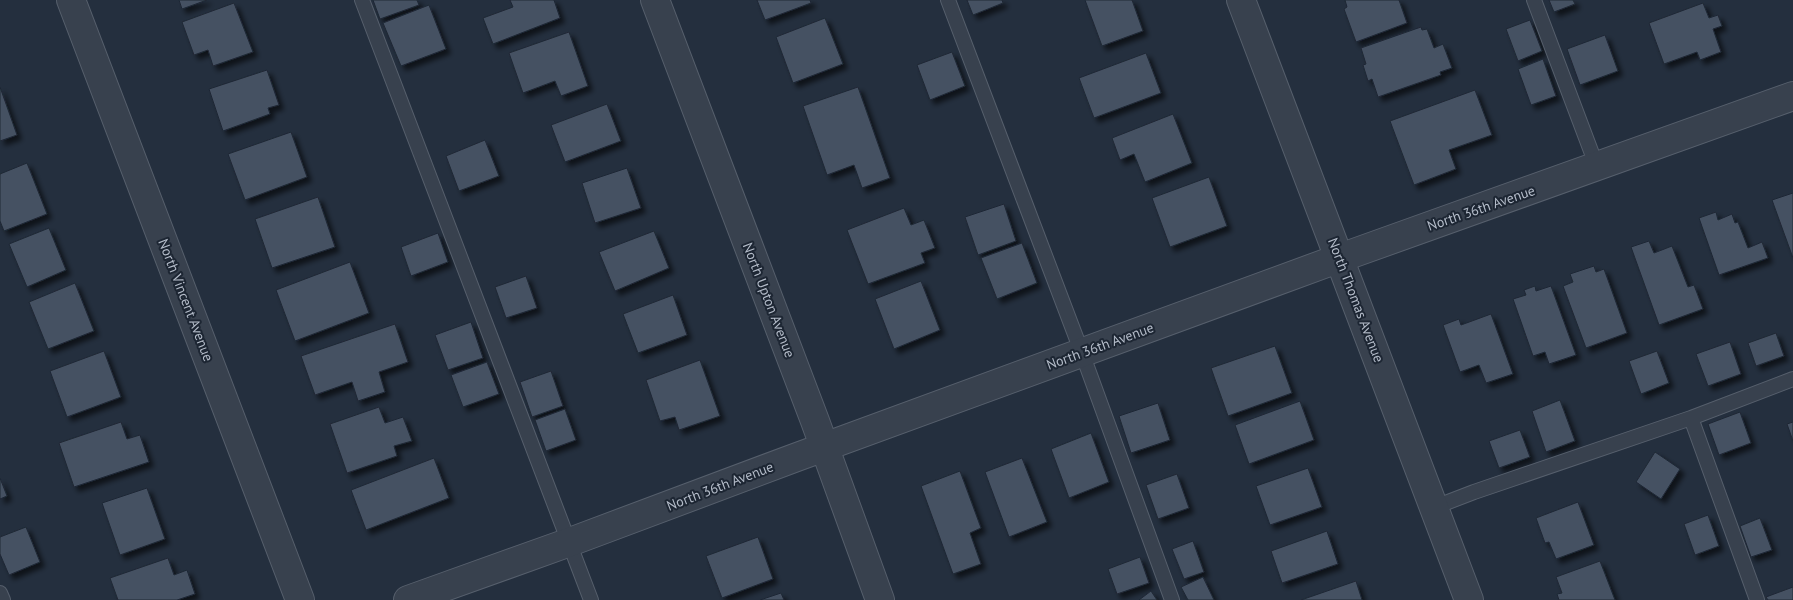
<svg xmlns="http://www.w3.org/2000/svg" width="1793" height="600" viewBox="0 0 1793 600" font-family="'PT Sans',sans-serif">
<style>
.building{fill:#455162;stroke:#1f2835;filter:url(#shadow)}
.lines{fill:none;stroke-linecap:round;stroke-linejoin:round}
.lane-casing{stroke:#565f6c;stroke-width:16}
.street-casing{stroke:#565f6c;stroke-width:30}
.lane{stroke:#38414e;stroke-width:14}
.street{stroke:#38414e;stroke-width:28}
.labels{text-anchor:middle;stroke-width:4;stroke-linejoin:round;paint-order:stroke}
.street-label{font-size:14px;fill:#b4bcc9;stroke:#1d2633}
</style>
<defs>
<filter id="shadow"><feDropShadow dx="4.5" dy="4.5" stdDeviation="2.5" flood-color="#0009"/></filter>
</defs>
<rect width="100%" height="100%" fill="#242f3e"/>
<path class="building" d="M179,0H207L182,9Z
M373,0H417L419,5L380,19Z
M510,0H554L560,18L493,44L483,18L513,7Z
M757,0H810L811,3L765,20Z
M967,0H1002L1003,3L973,15Z
M1085,0H1132L1143,31L1102,46Z
M1345,0H1399L1407,23L1356,42L1344,9L1347,7Z
M1549,0H1573L1575,4L1554,12Z
M234,3L253,52L213,66L208,50L194,55L182,22Z
M1703,3L1709,18L1718,15L1722,26L1713,29L1721,52L1700,60L1697,52L1664,64L1649,23Z
M429,5L446,49L401,66L383,23Z
M825,18L843,64L793,83L776,37Z
M1530,20L1542,51L1518,61L1506,29Z
M1421,27L1422,30L1427,29L1434,48L1443,44L1452,68L1440,72L1441,75L1378,97L1372,79L1368,81L1363,65L1366,64L1361,48Z
M569,32L588,86L561,96L555,81L523,93L509,53Z
M1605,35L1618,71L1580,85L1567,49Z
M952,52L965,86L930,100L917,65Z
M1146,53L1161,93L1094,118L1079,78Z
M1543,59L1556,96L1531,105L1518,69Z
M267,70L279,105L268,108L270,114L223,131L209,89Z
M0,87L17,135L0,141Z
M858,87L890,178L862,188L854,165L827,175L803,106Z
M1475,90L1492,135L1449,150L1456,169L1414,185L1390,121Z
M607,104L621,141L565,162L551,125Z
M1173,114L1192,163L1145,182L1134,154L1120,160L1112,138Z
M291,132L307,177L245,200L228,154Z
M485,140L499,176L459,191L446,156Z
M27,163L47,214L4,231L0,221V174Z
M627,168L641,208L595,223L582,183Z
M1209,177L1227,226L1170,247L1152,198Z
M1793,193V258L1772,200Z
M318,197L335,247L272,268L255,219Z
M1004,204L1016,241L978,255L965,217Z
M904,208L911,225L924,220L935,248L921,253L925,263L868,284L847,230Z
M1716,212L1718,220L1732,214L1735,223L1738,222L1748,248L1762,242L1768,258L1719,275L1699,218Z
M49,228L66,270L27,287L9,244Z
M654,231L669,268L615,291L599,252Z
M438,233L448,262L411,276L401,247Z
M1649,241L1654,253L1672,246L1688,287L1694,285L1703,309L1659,325L1631,247Z
M1022,243L1037,283L997,299L981,258Z
M350,262L369,313L295,341L276,290Z
M1594,266L1596,272L1604,269L1627,333L1586,348L1563,286L1573,282L1570,274Z
M526,276L537,308L506,318L495,287Z
M921,281L940,330L894,349L875,299Z
M75,283L94,331L48,349L29,302Z
M1535,286L1536,291L1551,286L1576,355L1549,364L1545,352L1533,356L1513,299L1526,295L1524,290Z
M673,295L687,335L638,353L623,314Z
M1491,314L1513,374L1486,383L1479,365L1460,372L1443,325L1459,319L1461,325Z
M471,322L483,358L448,370L435,335Z
M395,324L408,362L379,372L385,392L358,401L352,382L315,395L301,356Z
M1776,333L1784,356L1756,366L1748,343Z
M1730,342L1741,374L1708,386L1696,354Z
M1275,346L1292,393L1228,416L1211,368Z
M104,351L121,397L67,417L50,371Z
M1657,351L1669,383L1641,394L1629,361Z
M700,360L720,416L679,430L675,417L660,421L646,380Z
M487,362L499,394L463,407L451,375Z
M551,371L563,406L532,417L520,382Z
M1560,400L1575,441L1546,452L1532,411Z
M1300,401L1314,440L1249,464L1235,425Z
M1158,403L1170,440L1131,453L1119,416Z
M379,407L385,423L403,417L412,441L394,446L397,456L347,473L330,424Z
M565,409L576,440L546,451L535,420Z
M1740,412L1751,443L1719,455L1708,424Z
M121,422L127,439L140,435L149,462L74,487L59,443Z
M1793,422V441L1787,424Z
M1520,430L1530,457L1499,468L1489,441Z
M1091,433L1109,482L1069,498L1051,449Z
M1655,452L1680,469L1661,499L1636,482Z
M434,458L449,498L366,530L351,490Z
M1022,458L1047,522L1009,537L985,472Z
M1308,468L1322,507L1270,525L1256,486Z
M960,471L981,528L970,533L981,564L953,574L921,486Z
M1177,474L1189,508L1158,519L1146,485Z
M0,478L7,496L0,499Z
M147,488L165,539L120,555L102,503Z
M1578,502L1594,545L1556,559L1549,542L1545,543L1536,518Z
M1708,515L1719,546L1695,555L1684,524Z
M1760,518L1772,550L1751,557L1740,526Z
M26,527L40,562L9,575L0,554V537Z
M1327,531L1338,564L1282,583L1271,551Z
M758,537L773,579L722,598L706,556Z
M1193,541L1204,572L1184,579L1172,549Z
M1140,557L1149,583L1117,594L1108,569Z
M168,558L174,575L187,570L195,594L177,600H118L110,578Z
M1600,561L1615,600H1559L1557,594L1562,593L1556,577Z
M1203,577L1214,600H1188L1181,587Z
M1356,581L1362,600H1301Z
M1793,587V600H1768L1766,597Z
M1151,591L1157,600H1139Z
M781,593L784,600H760Z"/>
<g class="lines">
<defs>
<path id="lane" d="M362,0L591,600
M948,0L1082,353L1172,600
M1534,0L1597,167
M1691,418L1757,600
M1435,507L1474,492L1691,418L1793,379
M0,593L3,600"/>
<path id="street" d="M71,0L300,600
M655,0L815,421L880,600
M1241,0L1469,600
M408,600L570,542L797,457L1340,258L1793,96"/>
</defs>
<use href="#lane" class="lane-casing"/>
<use href="#street" class="street-casing"/>
<use href="#lane" class="lane"/>
<use href="#street" class="street"/>
</g>
<g class="labels">
<g class="street-label">
<text transform="translate(1481 208) rotate(-19)" y="5">North 36th Avenue</text>
<text transform="translate(186 300) rotate(69)" y="5">North Vincent Avenue</text>
<text transform="translate(769 300) rotate(69)" y="5">North Upton Avenue</text>
<text transform="translate(1356 300) rotate(69)" y="5">North Thomas Avenue</text>
<text transform="translate(1100 346) rotate(-20)" y="5">North 36th Avenue</text>
<text transform="translate(720 486) rotate(-21)" y="5">North 36th Avenue</text>
</g>
</g>
</svg>
